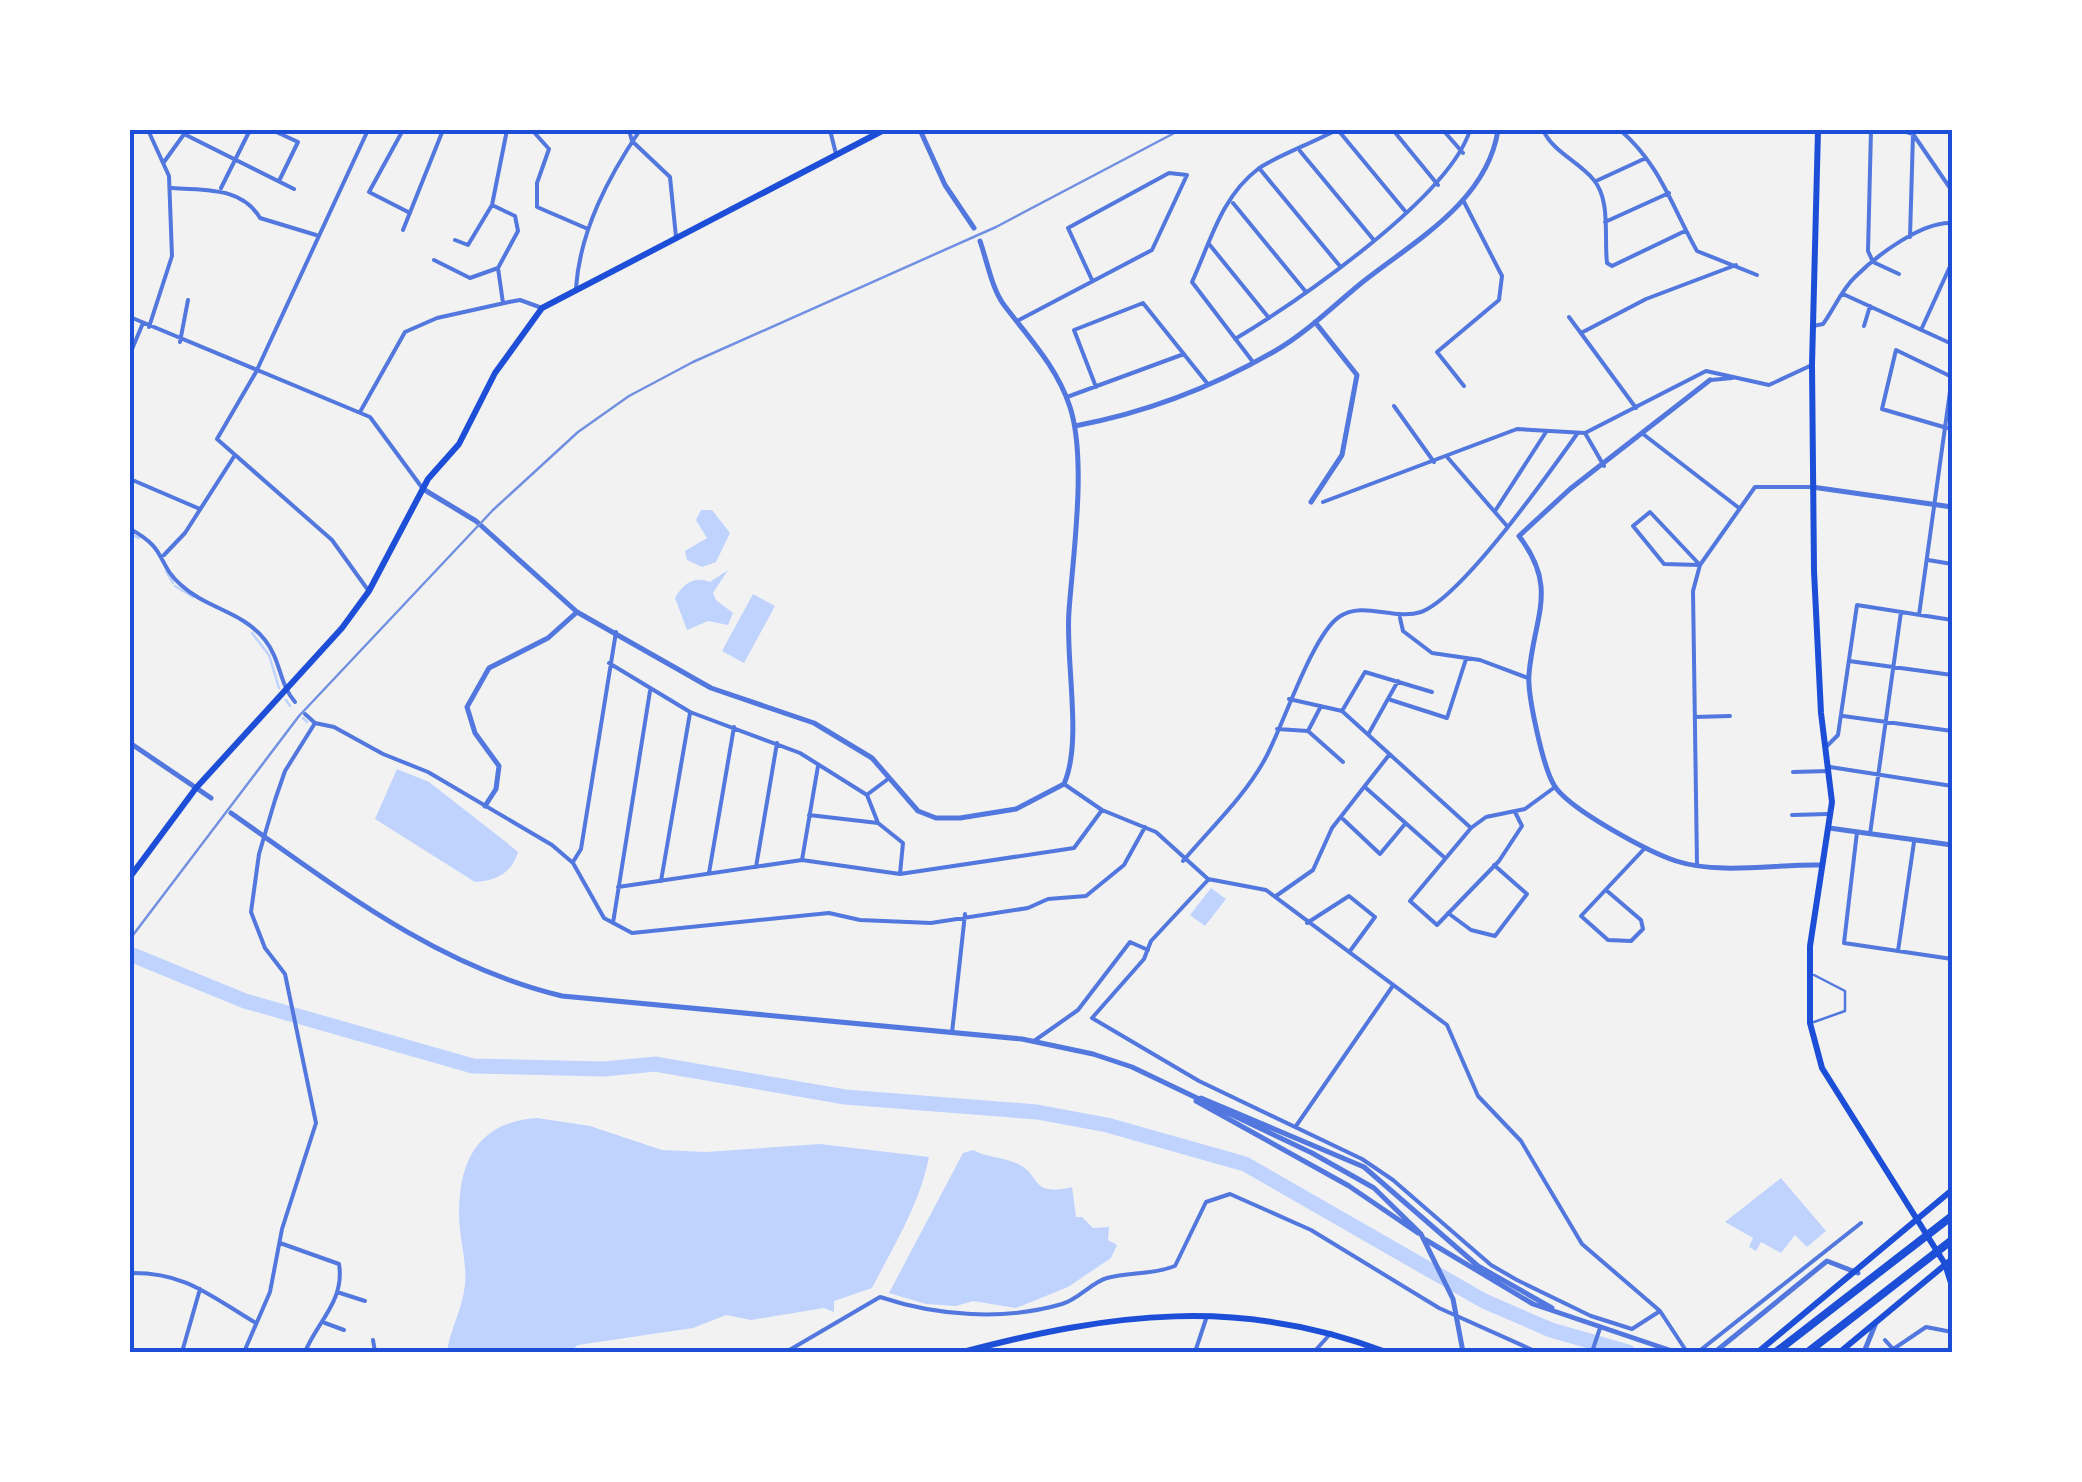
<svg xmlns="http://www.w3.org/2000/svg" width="2082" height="1482" viewBox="0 0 2082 1482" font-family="Overpass,sans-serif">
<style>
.water{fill:#bfd3fe}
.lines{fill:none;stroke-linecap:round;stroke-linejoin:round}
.stream{stroke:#bfd3fe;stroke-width:2.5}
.river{stroke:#bfd3fe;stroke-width:15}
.service{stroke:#5277de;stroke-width:2.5}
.minor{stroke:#5277de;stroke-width:4}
.tertiary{stroke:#5277de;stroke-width:5}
.secondary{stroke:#1d4ed8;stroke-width:6}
.primary{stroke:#1d4ed8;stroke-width:6}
.trunk{stroke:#1d4ed8;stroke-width:6}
.motorway{stroke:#1d4ed8;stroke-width:8}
.rail{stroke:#7290e2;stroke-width:2.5}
.neatline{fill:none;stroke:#1d4ed8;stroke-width:4}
</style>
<rect width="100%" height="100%" fill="#f2f2f2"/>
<path class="water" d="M701,510H712L730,533L716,562L702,567L687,560L685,551L707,538L696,520Z
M728,570L713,593L716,600L733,613L728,625L708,621L687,630L675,598C684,583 694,576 710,582Z
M753,594L775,606L744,663L722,651Z
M397,769L429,782L506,842L518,852C512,873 496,881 475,882L375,819Z
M1211,888L1226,899L1205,926L1190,915Z
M537,1118L590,1126L662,1150L706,1152L820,1144L929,1157C919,1206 895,1243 872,1288L834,1301V1312L824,1308L751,1320L726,1315L693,1328L578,1345L569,1352H447C450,1329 463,1308 465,1284C467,1261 459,1237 459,1214C459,1158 480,1122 537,1118Z
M973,1150C986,1157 1000,1157 1013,1162C1043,1172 1027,1198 1072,1187L1076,1217H1082L1093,1228L1109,1227L1108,1240L1117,1245L1111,1258L1068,1287L1016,1308L973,1301L956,1306L926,1304L889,1293L963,1153Z
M1781,1178L1826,1231L1807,1247L1795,1235L1781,1253L1761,1242L1756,1251L1749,1247L1753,1238L1725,1222Z"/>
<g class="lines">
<path class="stream" d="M130,534L139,538
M166,571L173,583
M175,586L193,597
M252,633L269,655L279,688
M286,700L290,706
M303,718L307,722"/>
<path class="river" d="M130,954L245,1001L473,1066L604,1069L655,1064L845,1097L1037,1112L1107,1125L1245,1164L1484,1301L1551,1330L1628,1352"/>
<path class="service" d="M1814,1022L1845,1011V991L1814,975"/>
<path class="minor" d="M148,130L169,176L172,256L149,327
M272,130L298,142L279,181
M368,130L256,372L217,439L332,540L368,590
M403,130L369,192L410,213
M532,130L549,149L537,183V207L588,229
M629,130L632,141L670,177L676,237
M686,130H693
M830,130L836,154
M1338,130L1405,211
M1393,130L1438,185
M1443,130L1463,153
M1543,130C1553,152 1578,161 1593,179C1611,199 1604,237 1607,263L1612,266L1685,231
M1620,130C1660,164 1672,207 1697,251L1757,275
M1871,130L1868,251L1873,262L1899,274
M1900,130L1913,134L1952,191
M184,134L294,189
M1300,151L1373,239
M164,162L187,130
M1259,168L1339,265
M1596,181L1646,158
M172,188C204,191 241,186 260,218L316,235
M221,188L250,130
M1463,200L1502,276L1499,300L1437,352L1464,386
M1233,203L1306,292
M492,205L515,216L518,231L498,268L503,303
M1605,222L1669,193
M403,230L443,130
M1910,237L1913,134
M455,240L468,245L492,205L507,130
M1209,244L1269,318
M434,260L470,278L498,268
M576,288C580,230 609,176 640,130
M1843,294L1952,344
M130,317L370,417L423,489
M1569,317L1636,408
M1019,320L1152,250L1187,175L1169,173L1068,228L1092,280
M1813,326L1823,324C1834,309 1842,289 1855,277C1876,256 1922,221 1952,223
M1864,326L1870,306
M1921,330L1952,262
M1581,333L1646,299L1736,265
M1235,339C1298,301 1449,198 1470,130
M180,342L188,300
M130,354L143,323
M1253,362L1192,282C1210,243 1221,197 1258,169C1272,158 1315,142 1336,130
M1711,380L1732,378
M1096,387L1074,330L1143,303L1207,383
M1067,397L1184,354
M1394,406L1434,462
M360,412L405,332L437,318L509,302L520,300L542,308
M1585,433L1604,466
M1643,434L1739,508
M1448,458L1507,526
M130,479L200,509
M1323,502L1517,429L1585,433L1706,371L1769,385L1812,365
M1495,511L1546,432
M1650,512L1700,565L1664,564L1633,526Z
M130,529C168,549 156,563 181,585C207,609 242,611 265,640C281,660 279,684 295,702
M164,555L185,533L235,455
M1928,560L1952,564
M1919,615L1952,377L1896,350L1882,409L1947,428
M1400,618L1403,631L1432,653L1480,660L1528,678
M1849,661L1952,675
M609,663L690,712L800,753L867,795L878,823
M1289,699L1342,711L1471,828
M1391,700L1447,718L1466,659
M1342,711L1365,672L1432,692
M305,714L315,723L334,727L383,754L428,772L552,845L573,863L604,918L632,933L829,913L860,920L931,923L1028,908L1048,899L1086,896L1124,865L1145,827
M1843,716L1952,731
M1695,717L1730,716
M1277,729L1308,731L1343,762
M1308,731L1321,706
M1369,733L1398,681
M1826,747L1838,735L1857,605L1952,620
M1830,767L1952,786
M1793,772L1829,771
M1064,784L1102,810L1156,832L1208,879L1266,890L1447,1025L1478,1096L1521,1141L1582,1244L1660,1311L1687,1352
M1366,788L1445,858
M868,794L888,779
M1515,812L1522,826L1499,861L1437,925L1410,901L1471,828L1486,817L1525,809L1555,787
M809,815L878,823L903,843L900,874
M1792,815L1828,814
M1343,819L1380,854L1405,824
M1857,832L1844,943L1952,959
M1870,834L1901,612
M802,860L818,766
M1183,861C1210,829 1245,796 1265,759C1282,729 1312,635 1339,617C1363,600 1394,621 1421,612C1462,597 1549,473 1577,434
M573,862L581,849L616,632
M1697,864L1693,591L1700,565L1755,487H1810
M756,867L777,743
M709,873L734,727
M661,881L690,713
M1207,881L1151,941L1144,959L1092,1018L1199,1081L1362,1159L1393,1180L1491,1265L1517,1280L1591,1316L1632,1329L1660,1311
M618,887L802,860L900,874L1074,848L1102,810
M1606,890L1641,920L1643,929L1631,941L1608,940L1581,916L1644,849
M1276,896L1313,870L1332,828L1389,755
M1448,913L1471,930L1495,936L1527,894L1494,865
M613,923L650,691
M1307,923L1349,896L1375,917L1350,951
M1898,951L1914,842
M952,1033L965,914
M1034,1041L1078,1010L1130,942L1148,950
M1296,1126L1392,987
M280,1243L339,1264C345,1301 317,1322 305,1352
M130,1273C186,1272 210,1296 256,1323
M337,1292L365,1301
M325,1323L344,1330
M373,1340L375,1352
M1885,1340L1893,1349
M182,1352L200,1289
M244,1352L270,1292L282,1229L316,1123L285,974L265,948L251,912L259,854L275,800L285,771L315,723
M786,1352L880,1297C937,1316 1004,1321 1062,1304C1079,1299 1092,1282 1107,1278C1130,1272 1152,1275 1175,1266L1206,1202L1230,1194L1311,1230L1439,1308L1537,1352
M1195,1352L1206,1319
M1314,1352L1331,1333
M1592,1352L1600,1328
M1698,1352L1861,1223
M1889,1352L1926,1327L1952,1332"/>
<path class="tertiary" d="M920,130L945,185L974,228
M1710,380L1570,489L1519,536C1559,588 1534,616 1529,674C1527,694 1543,767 1554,785C1568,809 1649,852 1676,861C1720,875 1776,864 1821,865
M1075,426C1145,413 1213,387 1275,351C1306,333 1331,308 1359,285C1411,243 1487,203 1498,130
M1812,487L1952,507
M423,489L476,521L577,612L711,688L814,723L872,758L918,811L936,818H960L1016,809L1064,784C1083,741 1065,661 1069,611C1073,555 1087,460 1070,407C1057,367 1029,338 1004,305C992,289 987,261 980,241
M1311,502L1342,455L1357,375L1315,322
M130,743L211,798
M485,806L496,789L499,766L475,733L467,707L489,668L548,638L577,612
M231,813C335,886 436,966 562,996L1022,1039L1093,1054L1132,1067L1312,1153L1374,1188L1421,1234L1453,1299L1463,1352
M1829,828L1952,845
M1201,1098L1364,1167L1478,1266L1552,1308
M1196,1101L1349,1186L1418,1233
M1426,1240L1533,1304L1675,1352
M1715,1352L1827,1261L1858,1273
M1864,1352L1875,1325"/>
<path class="secondary" d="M130,877L196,788L342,628L369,591L428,479L459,444L495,373L542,308L884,130"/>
<path class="primary" d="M1818,130L1812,365L1814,571L1821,713L1832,802L1810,946V1023L1822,1068L1945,1264L1952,1286"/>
<path class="trunk" d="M963,1352C1110,1313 1240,1296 1386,1352
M1758,1352L1952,1190
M1840,1352L1952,1259"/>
<path class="motorway" d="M1776,1352L1952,1216
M1808,1352L1952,1240"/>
<path class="rail" d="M130,939L299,716L493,510L578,432L629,396L693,362L996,227L1180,130"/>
</g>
<rect width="2082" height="1482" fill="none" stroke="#ffffff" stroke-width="265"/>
<rect x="132" y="132" width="1818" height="1218" class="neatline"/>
</svg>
